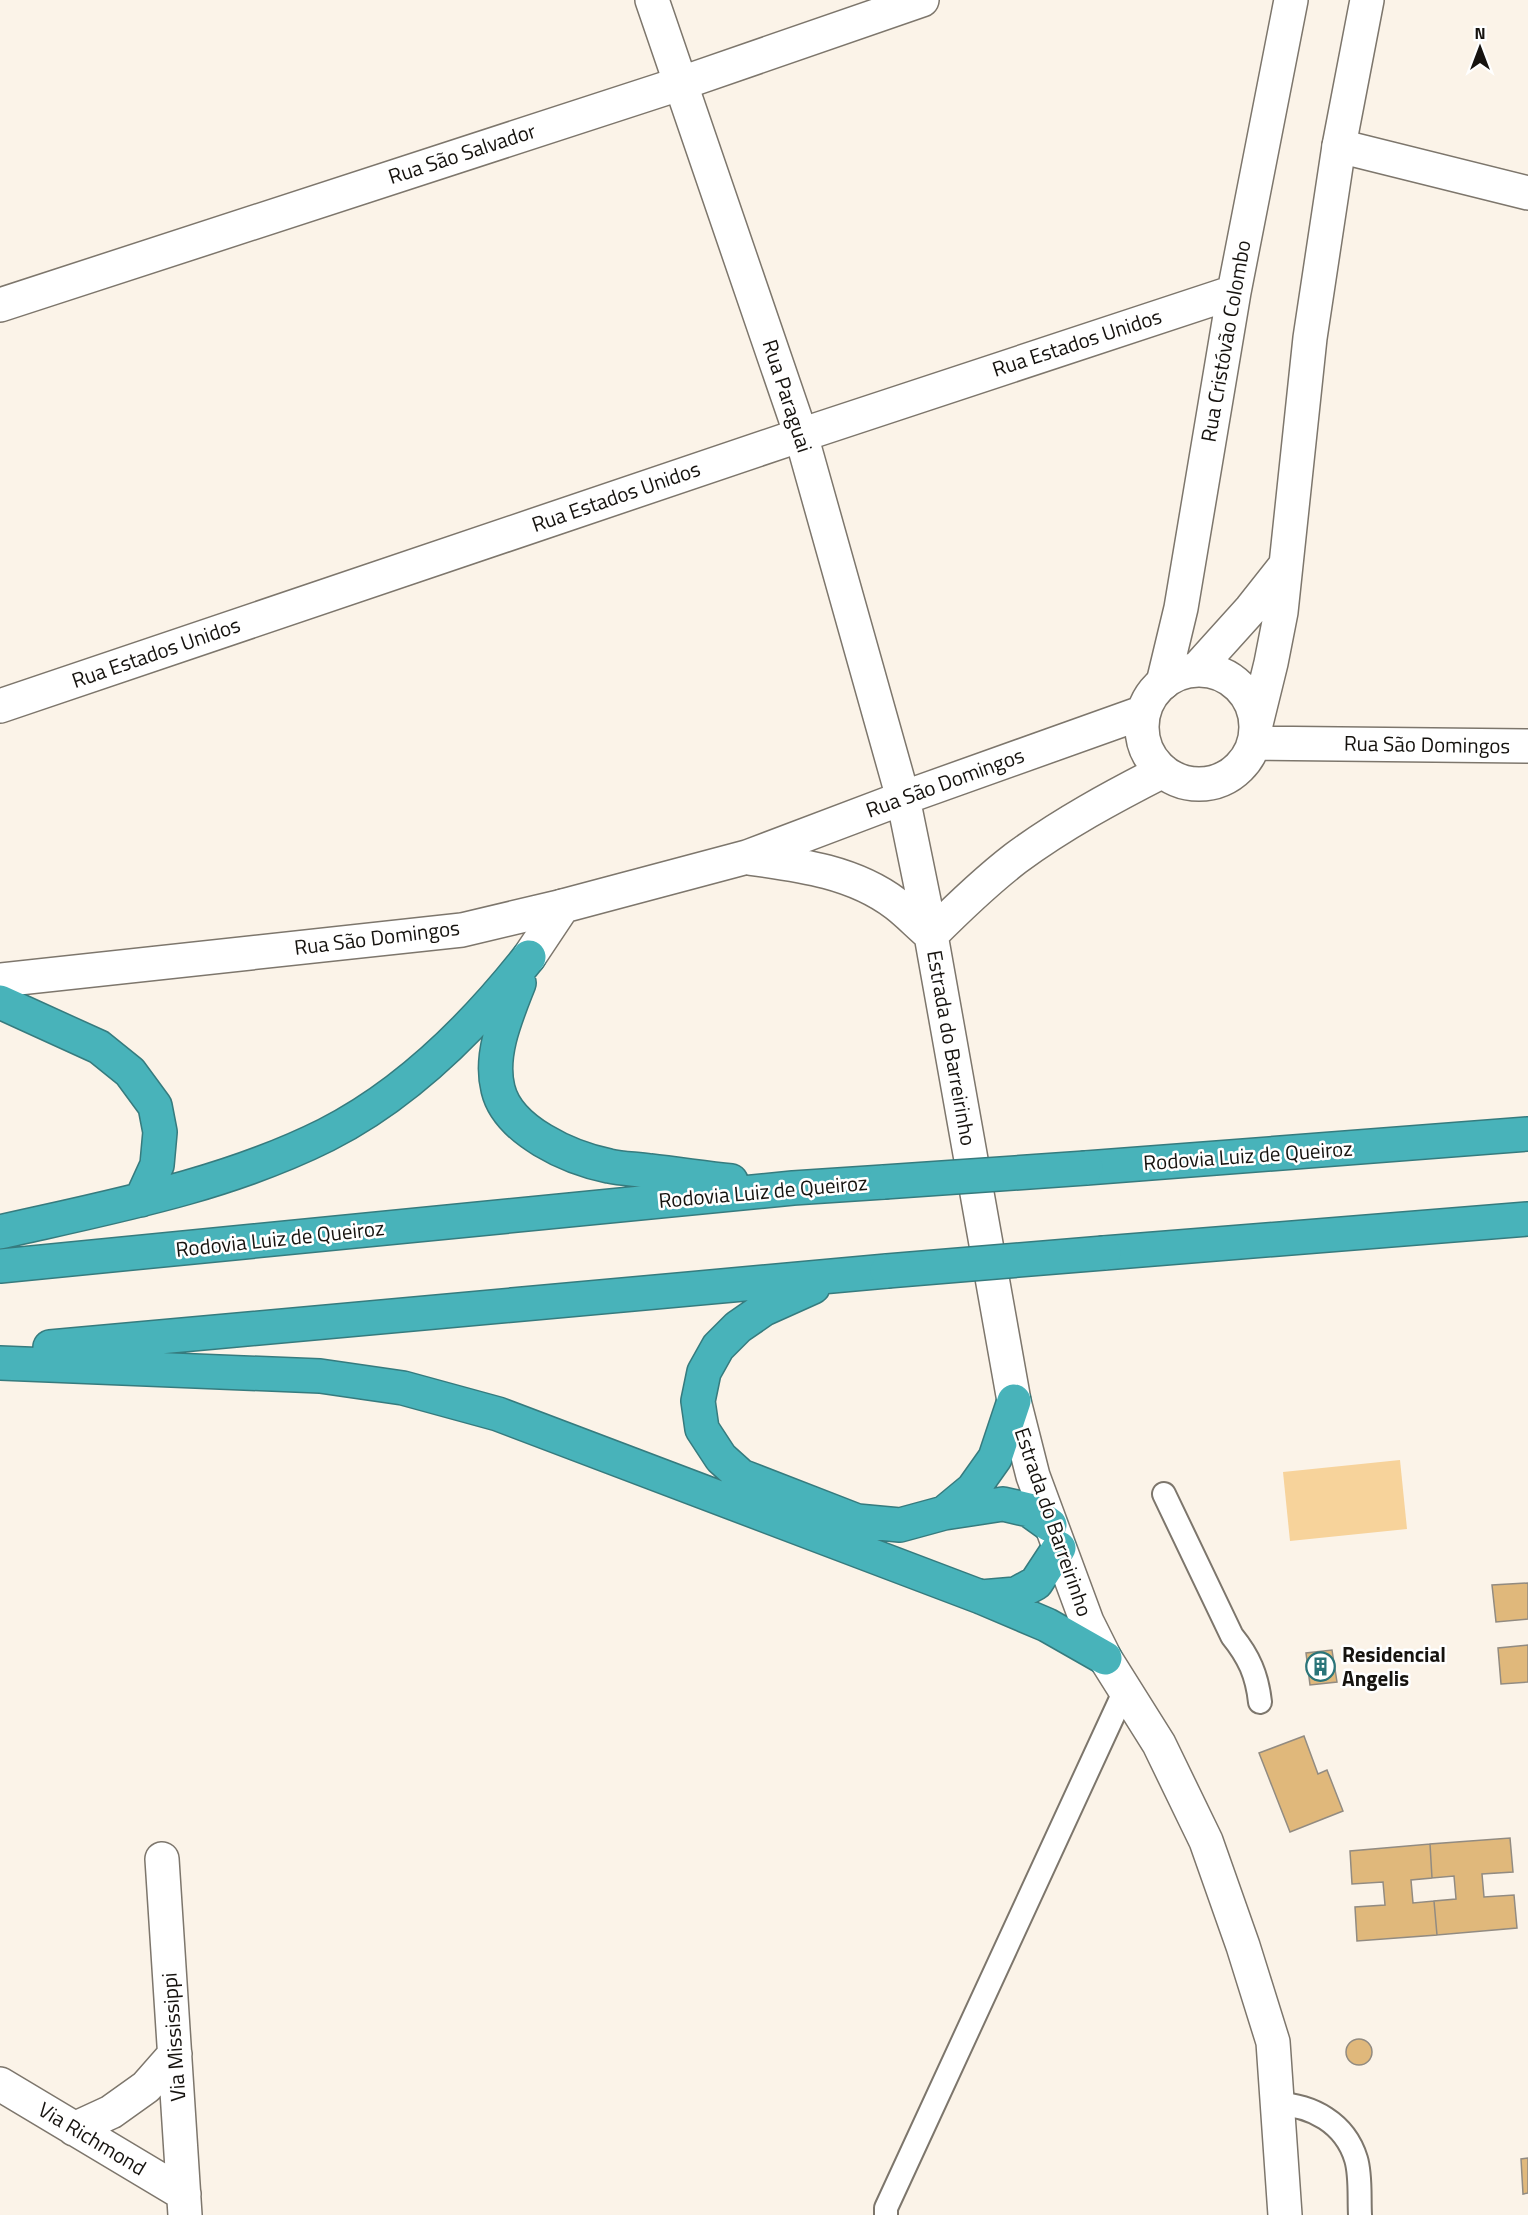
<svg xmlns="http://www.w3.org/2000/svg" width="1528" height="2215" viewBox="0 0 1528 2215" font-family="'Titillium Web',sans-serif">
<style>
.green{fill:#f7d39b}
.building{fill:#e0b87b;stroke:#928b81;stroke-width:1.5}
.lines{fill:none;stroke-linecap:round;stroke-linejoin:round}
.lane-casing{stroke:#7d766c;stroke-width:26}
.street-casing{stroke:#7d766c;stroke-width:36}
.secondary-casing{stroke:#7d766c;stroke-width:36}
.highway-casing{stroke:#367b7e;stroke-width:36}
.lane{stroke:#fff;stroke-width:22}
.street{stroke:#fff;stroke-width:33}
.secondary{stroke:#fff;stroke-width:33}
.highway{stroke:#48b3ba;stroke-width:33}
.highway-bridge-casing{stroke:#367b7e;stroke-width:36;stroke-linecap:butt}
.highway-bridge{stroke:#48b3ba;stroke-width:33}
.labels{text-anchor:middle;stroke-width:5;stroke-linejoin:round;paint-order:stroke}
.street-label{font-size:21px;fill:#16130f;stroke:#fff}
.poi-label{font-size:21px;font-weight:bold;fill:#16130f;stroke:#fff;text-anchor:start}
</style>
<rect width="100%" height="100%" fill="#fbf3e8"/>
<path class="green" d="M1400,1460L1407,1529L1290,1541L1283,1472Z"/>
<path class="building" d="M1528,1583V1619L1496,1622L1492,1585Z
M1528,1645V1682L1501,1684L1498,1648Z
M1332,1650L1337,1682L1310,1685L1306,1653Z
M1304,1736L1318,1774L1327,1770L1343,1811L1290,1832L1259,1753Z
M1510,1838L1513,1872L1482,1874L1484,1897L1514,1895L1517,1928L1437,1935L1434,1901L1456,1899L1454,1876L1432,1878L1430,1844Z
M1430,1844L1432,1878L1411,1880L1413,1903L1434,1901L1437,1935L1357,1941L1355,1907L1385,1905L1383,1882L1352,1884L1350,1851Z
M1346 2052a13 13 0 1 1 26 0a13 13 0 1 1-26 0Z
M1528,2158V2193L1523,2194L1521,2159Z"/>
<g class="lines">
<defs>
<path id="lane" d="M1164,1494L1232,1636C1249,1657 1257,1675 1260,1702
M1277,2104C1312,2105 1345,2123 1356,2159C1361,2175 1359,2197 1360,2215
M886,2215V2208L1125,1690"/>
<path id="street" d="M1339,146L1528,193
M0,305L679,84L922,0
M1163,683L1181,608L1234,292L1291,0
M0,706L801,435L1234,292
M0,980L462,930L563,906
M162,1859L185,2215
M0,2084L184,2194
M74,2129L111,2112L146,2087L175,2054"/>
<path id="secondary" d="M652,0L801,435L903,798L931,935L1014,1401L1033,1476L1087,1622L1105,1658L1159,1744L1206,1841L1243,1946L1273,2042L1285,2215
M1196,670L1251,609L1285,566
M1142 727a57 57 0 1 1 114 0a57 57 0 1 1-114 0Z
M1256,724L1271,663L1281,612L1310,338L1339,146L1367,0
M1254,743L1528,746
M749,858C800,865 854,872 896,904C908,913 919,925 931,935
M931,935C958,908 986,881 1016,858C1062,824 1112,797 1163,771
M529,957L563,906L747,857L903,798L1144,712"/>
<path id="highway" d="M519,983C507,1014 489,1054 498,1089C508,1131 570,1158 609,1166C622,1169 636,1169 650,1171C677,1174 704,1178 731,1181
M0,1002L99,1047L130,1072L155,1106L160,1132L157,1165L141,1200
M1086,1168L1528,1134
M0,1232C110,1207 224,1186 326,1135C407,1094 473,1028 529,957
M1104,1253L1528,1219
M0,1266L793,1188L884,1182
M813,1287L764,1309L738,1327L718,1347L704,1372L698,1401L702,1429L721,1458L741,1476L857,1521L900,1525L944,1513L973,1489L995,1458L1014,1401
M50,1347L887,1271
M0,1363L320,1376L403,1388L498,1414L981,1597L1047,1625L1105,1658
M944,1513L1003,1504L1029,1510L1050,1525
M981,1597L1016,1594L1036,1583L1059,1548"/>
</defs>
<use href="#lane" class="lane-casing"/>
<use href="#street" class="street-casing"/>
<use href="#secondary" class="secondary-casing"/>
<use href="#highway" class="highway-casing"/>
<use href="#lane" class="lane"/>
<use href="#street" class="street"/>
<use href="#secondary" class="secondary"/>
<use href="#highway" class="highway"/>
<defs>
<path id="highway-bridge" d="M884,1182L1086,1168
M887,1271L1104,1253"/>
</defs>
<use href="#highway-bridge" class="highway-bridge-casing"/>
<use href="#highway-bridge" class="highway-bridge"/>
</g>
<defs>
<symbol id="building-ring" viewBox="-11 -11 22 22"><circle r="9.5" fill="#fff" stroke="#2a7479" stroke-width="1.5"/><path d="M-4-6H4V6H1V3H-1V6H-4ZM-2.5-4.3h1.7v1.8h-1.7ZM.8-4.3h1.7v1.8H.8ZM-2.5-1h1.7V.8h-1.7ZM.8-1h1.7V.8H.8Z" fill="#2a7479"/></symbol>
</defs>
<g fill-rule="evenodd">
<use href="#building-ring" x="1304" y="1650" width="33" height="33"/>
</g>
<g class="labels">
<g class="street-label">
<text transform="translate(462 154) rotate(-18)" y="7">Rua São Salvador</text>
<text transform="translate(1226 341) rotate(-80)" y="7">Rua Cristóvão Colombo</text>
<text transform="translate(1077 343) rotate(-18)" y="7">Rua Estados Unidos</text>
<text transform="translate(787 396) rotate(72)" y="7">Rua Paraguai</text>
<text transform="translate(616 497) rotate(-19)" y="7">Rua Estados Unidos</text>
<text transform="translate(156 653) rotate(-19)" y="7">Rua Estados Unidos</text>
<text transform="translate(1427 745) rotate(1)" y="7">Rua São Domingos</text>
<text transform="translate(945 783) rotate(-20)" y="7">Rua São Domingos</text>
<text transform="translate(377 938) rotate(-7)" y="7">Rua São Domingos</text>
<text transform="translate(951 1048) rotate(80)" y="7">Estrada do Barreirinho</text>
<text transform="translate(1248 1156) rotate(-4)" y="7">Rodovia Luiz de Queiroz</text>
<text transform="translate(763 1192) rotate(-5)" y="7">Rodovia Luiz de Queiroz</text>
<text transform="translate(280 1239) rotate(-6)" y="7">Rodovia Luiz de Queiroz</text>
<text transform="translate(1053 1522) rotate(71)" y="7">Estrada do Barreirinho</text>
<text transform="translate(174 2037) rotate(-94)" y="7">Via Mississippi</text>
<text transform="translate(92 2139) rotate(31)" y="7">Via Richmond</text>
</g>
<g class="poi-label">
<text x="1342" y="1662">Residencial<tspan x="1342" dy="24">Angelis</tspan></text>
</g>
</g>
<g transform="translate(1480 48)" stroke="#ffffff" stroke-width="4.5" paint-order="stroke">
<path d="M0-4.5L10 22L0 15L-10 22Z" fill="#16130f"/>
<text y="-9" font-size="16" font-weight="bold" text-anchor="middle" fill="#16130f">N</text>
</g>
</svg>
